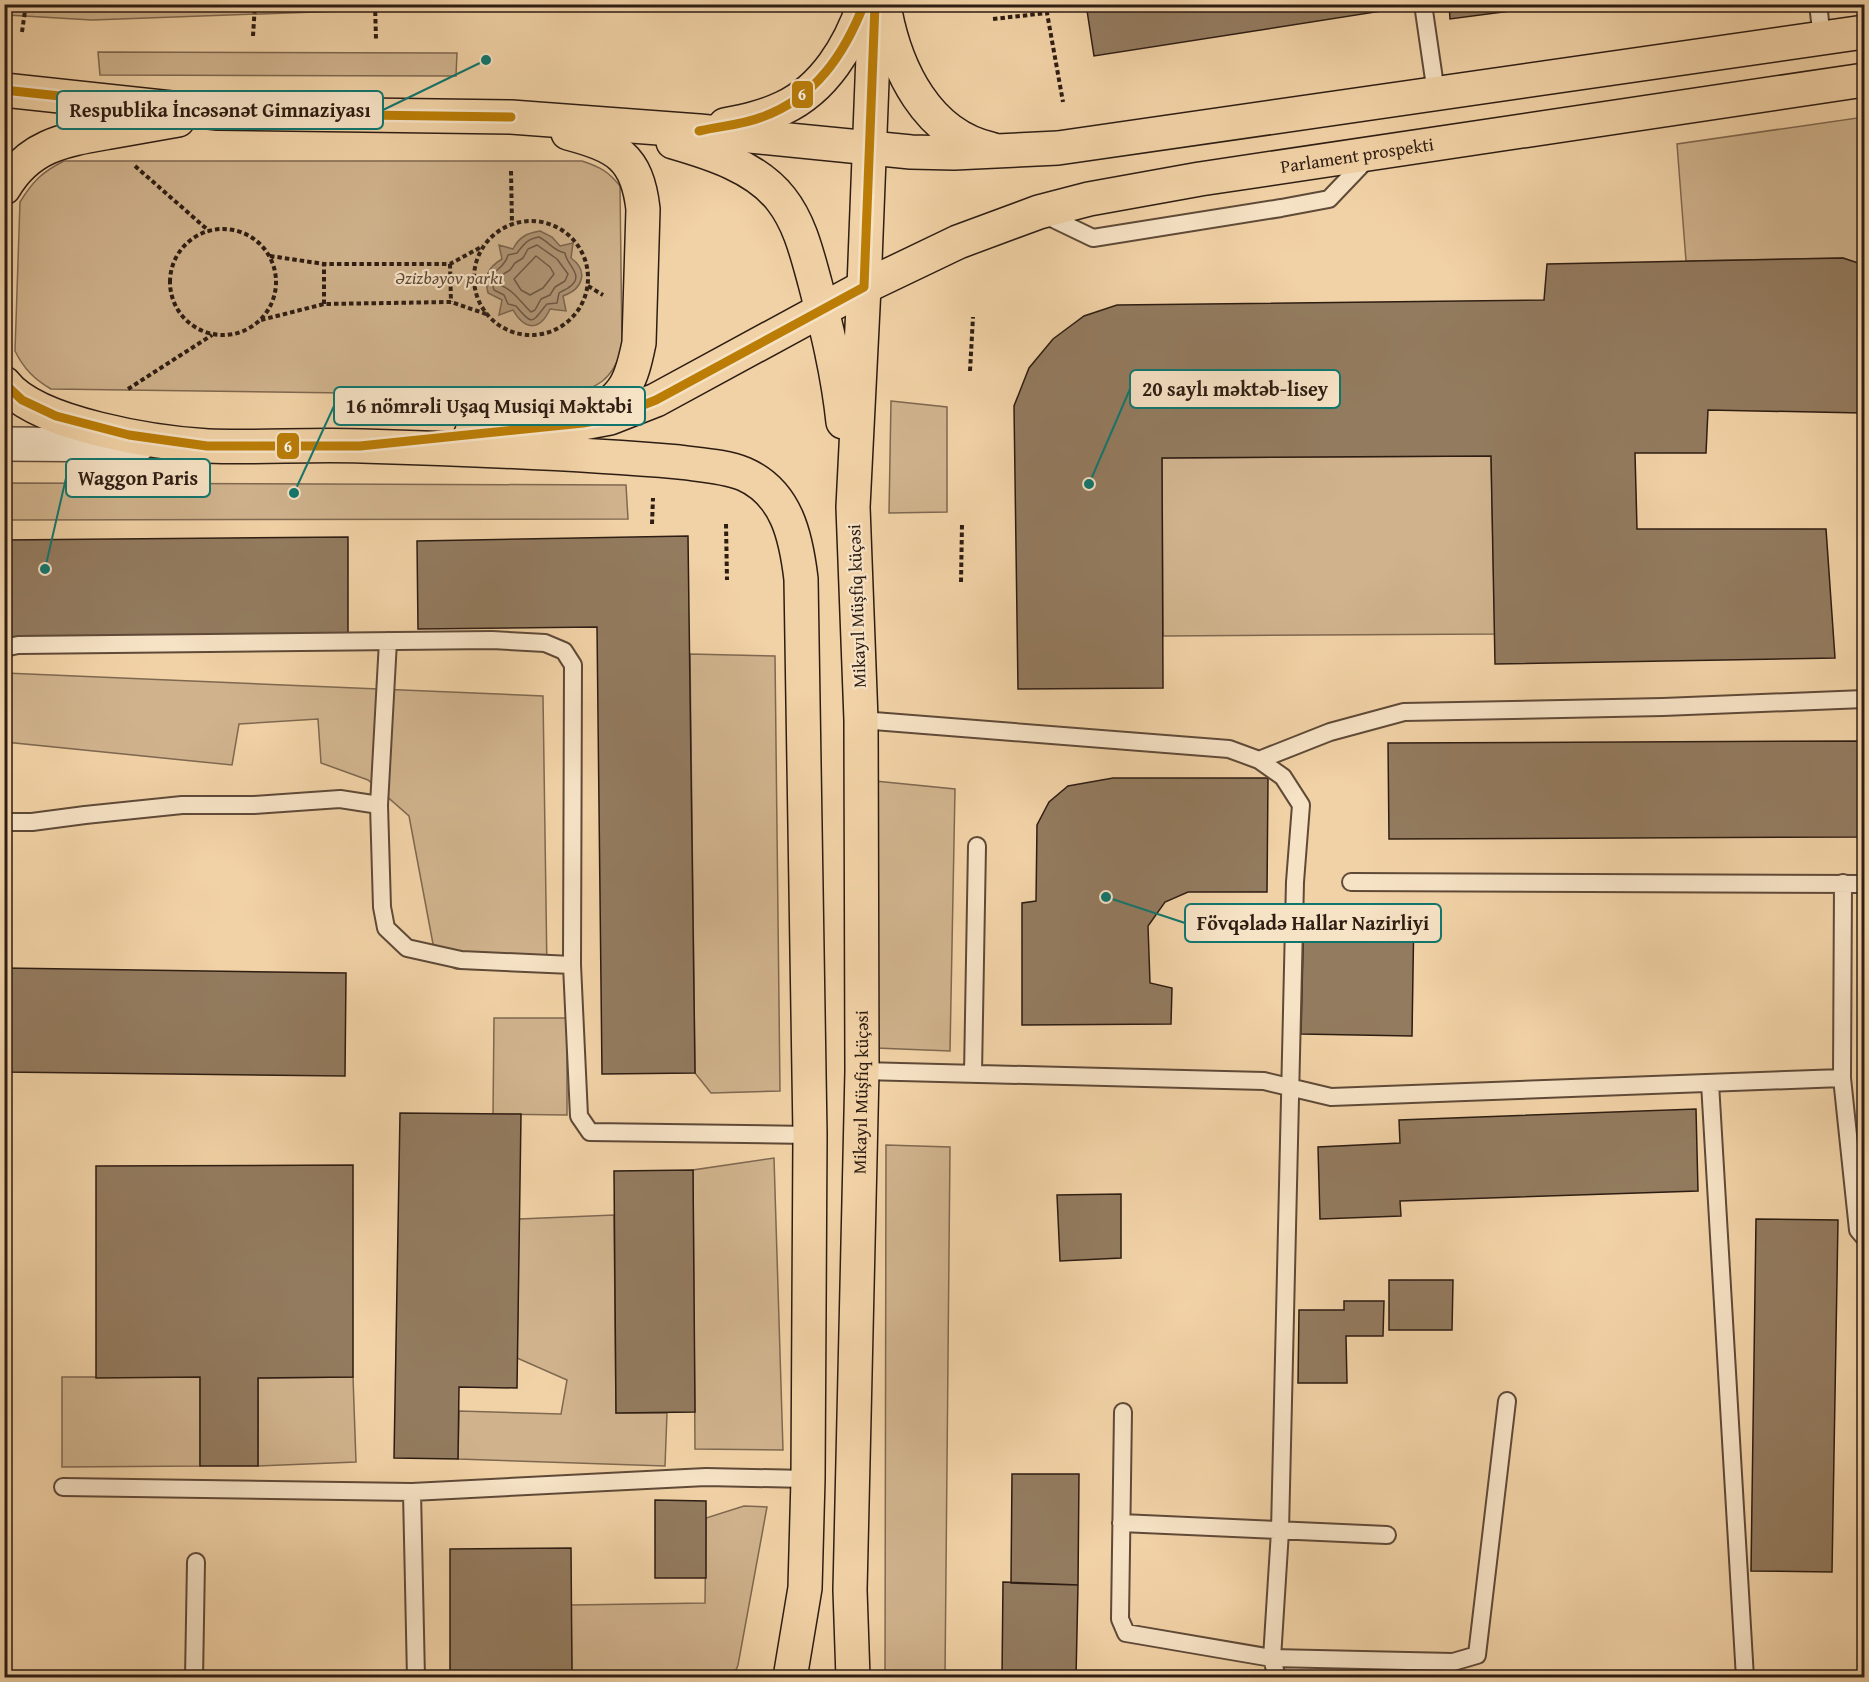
<svg xmlns="http://www.w3.org/2000/svg" width="1869" height="1682" viewBox="0 0 1869 1682" font-family="'Gentium Book Plus',serif">
<style>
.green{fill:#d0b38d;stroke:#7f6850;stroke-width:1.5}
.water{fill:#af9474;stroke:#7b644d;stroke-width:1.5}
.lines{fill:none;stroke-linecap:round;stroke-linejoin:round}
.shore{stroke:#6e5844;stroke-width:1.5}
.building{fill:#937b5f;stroke:#2e1d13;stroke-width:1.5}
.service-casing{stroke:#5f4a38;stroke-width:20}
.tertiary-casing{stroke:#5f4a38;stroke-width:36}
.primary-casing{stroke:#2e1d13;stroke-width:36}
.path{stroke:#2e1d13;stroke-width:4;stroke-dasharray:4.5 3;stroke-linecap:butt}
.service{stroke:#f6e2c5;stroke-width:16}
.tertiary{stroke:#f6e2c5;stroke-width:33}
.primary{stroke:#f1d2a6;stroke-width:33}
.bus-1-casing{stroke:#f6e2c5;stroke-width:14}
.bus-1{stroke:#bb7d06;stroke-width:9}
.labels{text-anchor:middle;stroke-width:4.5;stroke-linejoin:round;paint-order:stroke}
.street-label{font-size:18px;fill:#2e1d13;stroke:#f6e2c5}
.park-label{font-size:18px;font-style:italic;fill:#5f4a38;stroke:#f6e2c5}
.leader{fill:none;stroke:#0f766e;stroke-width:2}
.callout-dot{fill:#0f766e;stroke:#f6e2c5;stroke-width:2}
.callout{fill:#f6e2c5;stroke:#0f766e;stroke-width:2}
.callout-label{font-size:20px;text-anchor:middle;font-weight:bold;fill:#2e1d13}
.line-badge{stroke:#f6e2c5;stroke-width:2}
.badge-label{font-size:16px;text-anchor:middle;font-weight:bold;fill:#fff}
</style>
<rect width="100%" height="100%" fill="#f1d2a6"/>
<filter id="stains"><feTurbulence type="fractalNoise" baseFrequency=".00333" numOctaves="4"/><feColorMatrix values="0 0 0 0 .2 0 0 0 0 .09 0 0 0 0 .02 0 0 0 .5 -.17"/></filter>
<radialGradient id="worn" r=".72"><stop offset=".6" stop-color="#630" stop-opacity="0"/><stop offset="1" stop-color="#630" stop-opacity=".3"/></radialGradient>
<path class="green" d="M5,4H397V9L92,20L7,15L5,14Z
M98,52L457,53L456,76L100,75Z
M1864,117V265L1843,258L1686,261L1677,144Z
M64,161H582C600,167 608,171 620,186L622,349C612,381 597,388 566,396L51,389C34,379 24,369 15,351L20,202C33,181 42,172 64,161Z
M891,401L947,407V512L889,513Z
M1491,456L1495,634L1163,636L1162,458Z
M5,483L626,485L628,519L5,520Z
M690,654L775,656L780,1091L711,1093L695,1073Z
M5,673L543,696L547,971L456,969L436,960L409,816L368,780L321,763L318,719L239,724L232,765L5,742Z
M875,781L955,789L950,1051L876,1048Z
M494,1018H567V1115L493,1114Z
M886,1145L950,1147L945,1677H885Z
M774,1158L783,1450L695,1449L693,1170Z
M614,1215L616,1413H667L665,1466L458,1459L459,1411L561,1414L567,1380L517,1358L519,1219Z
M62,1377H200V1466L62,1467Z
M353,1377L356,1462L258,1466V1378Z
M744,1506L767,1507L738,1665L733,1677H572L571,1605L705,1603L706,1518Z"/>
<path class="water" d="M540,231L552,237L560,246L573,243L571,258C589,271 583,289 563,296L566,311L550,309C540,331 525,331 513,310L499,315L502,300L488,293C484,277 487,268 502,259L499,245L513,249C519,237 527,233 540,231Z"/>
<g class="lines">
<path class="shore" d="M539,237C549,242 554,251 565,253C566,265 587,276 568,288C565,290 562,291 559,293L557,303L547,304C532,321 534,328 516,306L508,304L504,295L494,290C486,268 504,272 508,255L517,253C524,244 527,239 539,237Z
M537,245L557,259L568,274L565,281L555,287L550,295L541,299L535,310L531,312C521,303 514,290 500,285L499,281L502,275L510,270L515,263L523,258L528,249Z
M536,256L550,267L554,274L543,288L530,295L521,290L514,279Z"/>
</g>
<path class="building" d="M1086,4H1400L1401,8L1094,56Z
M1449,4H1563L1450,19Z
M1843,258L1864,265V509L1862,413L1708,410L1706,453H1635L1637,529H1826L1835,658L1495,664L1491,456L1162,458L1163,688L1018,689L1014,406L1029,368L1053,339L1084,316L1117,305L1544,300L1547,264Z
M688,536L695,1073L602,1074L597,627L418,629L417,541Z
M348,537V640L4,639V540Z
M1864,741V837L1389,839L1388,743Z
M1113,778H1268L1267,892H1188L1165,902L1148,926L1150,983L1172,988L1171,1024L1022,1025V903L1036,901L1037,825L1049,802L1068,786Z
M1304,906L1414,908L1412,1036L1301,1034Z
M4,968L346,973L345,1076L4,1072Z
M1696,1109L1698,1191L1400,1201L1401,1216L1320,1219L1318,1147L1400,1143L1399,1120Z
M400,1113L521,1114L517,1388L459,1387L458,1459L394,1458Z
M353,1165V1377L258,1378V1466H200V1377L96,1378V1166Z
M693,1170L695,1412L616,1413L614,1171Z
M1121,1194V1258L1060,1261L1057,1195Z
M1756,1219L1838,1220L1832,1572L1751,1571Z
M1389,1280H1453L1452,1330H1389Z
M1344,1301H1384L1383,1336H1346L1347,1383H1298L1299,1310H1344Z
M1012,1474H1079L1078,1585L1011,1583Z
M655,1500L706,1501V1578H655Z
M571,1548L572,1678H450V1549Z
M1003,1582L1078,1585L1076,1678H1002Z"/>
<g class="lines">
<defs>
<path id="service" d="M1423,4L1436,93
M1818,4L1822,38
M1043,214L1093,238L1281,208L1329,199L1369,157
M4,648L18,645L492,640L545,643L564,651L573,665L572,965L579,1116L590,1132L810,1135
M861,720L1229,749L1259,760L1283,777L1301,805L1295,882L1280,1531L1272,1658L1453,1662L1477,1655L1507,1401
M1259,760L1330,732L1404,712L1663,707L1864,699
M379,805L388,641
M4,822H32L85,815L182,805H254L340,799L379,805L382,907L386,928L407,948L461,960L572,965
M1351,882L1864,884
M1843,883L1842,1078L1858,1230L1864,1237
M862,1071L1264,1081L1331,1097L1842,1078
M973,1074L977,846
M1710,1083L1745,1678
M1123,1412L1120,1619L1126,1633L1272,1658L1277,1678
M63,1487L412,1492L706,1477L808,1479
M412,1492L416,1678
M1121,1523L1387,1535
M194,1678L196,1562"/>
<path id="tertiary" d="M4,444L138,445"/>
<g id="primary">
<path d="M885,11C896,69 927,135 991,149"/>
<path d="M4,90L218,113L511,117L699,131L911,152L954,153L1058,148L1864,32"/>
<path d="M725,125C745,121 764,117 783,108C824,89 850,46 864,4"/>
<path d="M568,133C616,146 637,156 643,209L639,343C631,382 626,394 592,417"/>
<path d="M673,142C711,153 756,167 781,199C800,223 807,254 815,283C827,329 838,374 843,422"/>
<path d="M4,188C29,145 64,140 110,132C132,128 155,124 178,120"/>
<path d="M4,383C36,425 157,443 208,446C259,448 311,444 362,446C468,449 574,453 679,462C701,465 724,466 744,474C787,493 796,537 801,579L810,1135L808,1479L805,1588L790,1678"/>
<path id="s1" d="M471,434L583,423L610,418L656,400L864,287L958,242L1039,212L1089,199L1200,179L1864,80"/>
<path id="s2" d="M853,1678L850,1590L862,1071L861,720L853,507L864,287L875,4"/>
</g>
</defs>
<use href="#service" class="service-casing"/>
<use href="#tertiary" class="tertiary-casing"/>
<use href="#primary" class="primary-casing"/>
<path class="path" d="M375,4L376,39
M1050,4L1047,13L1063,102
M993,19L1047,13
M22,32L26,4
M253,36L255,4
M135,166L209,231
M511,171L512,224
M474 278a57 57 0 1 1 114 0a57 57 0 1 1-114 0Z
M170 282a53 53 0 1 1 106 0a53 53 0 1 1-106 0Z
M270,256L324,264H450L483,246
M450,264L451,302
M588,286L603,295
M324,304V264
M261,320L324,304L451,302L486,314
M970,371L973,317
M128,389L212,335
M652,524L653,498
M726,524L727,580
M961,582L962,524"/>
<use href="#service" class="service"/>
<use href="#tertiary" class="tertiary"/>
<use href="#primary" class="primary"/>
<defs>
<path id="bus-1" d="M4,90L218,113L511,117
M699,131C720,126 742,125 762,117C815,98 844,55 864,4
M4,383L22,400L56,416L129,435L207,446H360L583,423L610,418L656,400L864,287L875,4"/>
</defs>
<use href="#bus-1" class="bus-1-casing"/>
<use href="#bus-1" class="bus-1"/>
</g>
<g class="labels">
<g class="street-label">
<text dy="6" stroke="none"><textPath href="#s1" startOffset="940">Parlament prospekti</textPath></text>
<text transform="translate(857 606) rotate(-92)" y="6">Mikayıl Müşfiq küçəsi</text>
<text dy="6" stroke="none"><textPath href="#s2" startOffset="586">Mikayıl Müşfiq küçəsi</textPath></text>
</g>
<g class="park-label">
<text x="449" y="284">Əzizbəyov parkı</text>
</g>
</g>
<path class="leader" d="M486 60L383 110M1089 484L1130 389M294 493L334 406M45 569L66 478M1106 897L1185 923"/>
<g class="callout-dot">
<circle cx="486" cy="60" r="6"/>
<circle cx="1089" cy="484" r="6"/>
<circle cx="294" cy="493" r="6"/>
<circle cx="45" cy="569" r="6"/>
<circle cx="1106" cy="897" r="6"/>
</g>
<g class="callout">
<rect x="57" y="91" width="326" height="38" rx="6"/>
<rect x="1130" y="370" width="210" height="38" rx="6"/>
<rect x="334" y="387" width="311" height="38" rx="6"/>
<rect x="66" y="459" width="144" height="38" rx="6"/>
<rect x="1185" y="904" width="256" height="38" rx="6"/>
</g>
<g class="callout-label">
<text x="220" y="117">Respublika İncəsənət Gimnaziyası</text>
<text x="1235" y="396">20 saylı məktəb-lisey</text>
<text x="489" y="413">16 nömrəli Uşaq Musiqi Məktəbi</text>
<text x="138" y="485">Waggon Paris</text>
<text x="1313" y="930">Fövqəladə Hallar Nazirliyi</text>
</g>
<g class="line-badge">
<rect x="791" y="80" width="23" height="29" rx="6" fill="#bb7d06"/>
<rect x="276" y="432" width="24" height="28" rx="6" fill="#bb7d06"/>
</g>
<g class="badge-label">
<text x="802" y="100">6</text>
<text x="288" y="452">6</text>
</g>
<rect width="1869" height="1682" fill="none" stroke="#f1d2a6" stroke-width="24"/>
<rect x="6" y="6" width="1857" height="1670" fill="none" stroke="#2e1d13" stroke-width="3"/>
<rect x="12" y="12" width="1845" height="1658" fill="none" stroke="#2e1d13" stroke-width="1.5"/>
<rect width="100%" height="100%" filter="url(#stains)"/>
<rect width="100%" height="100%" fill="url(#worn)"/>
</svg>
